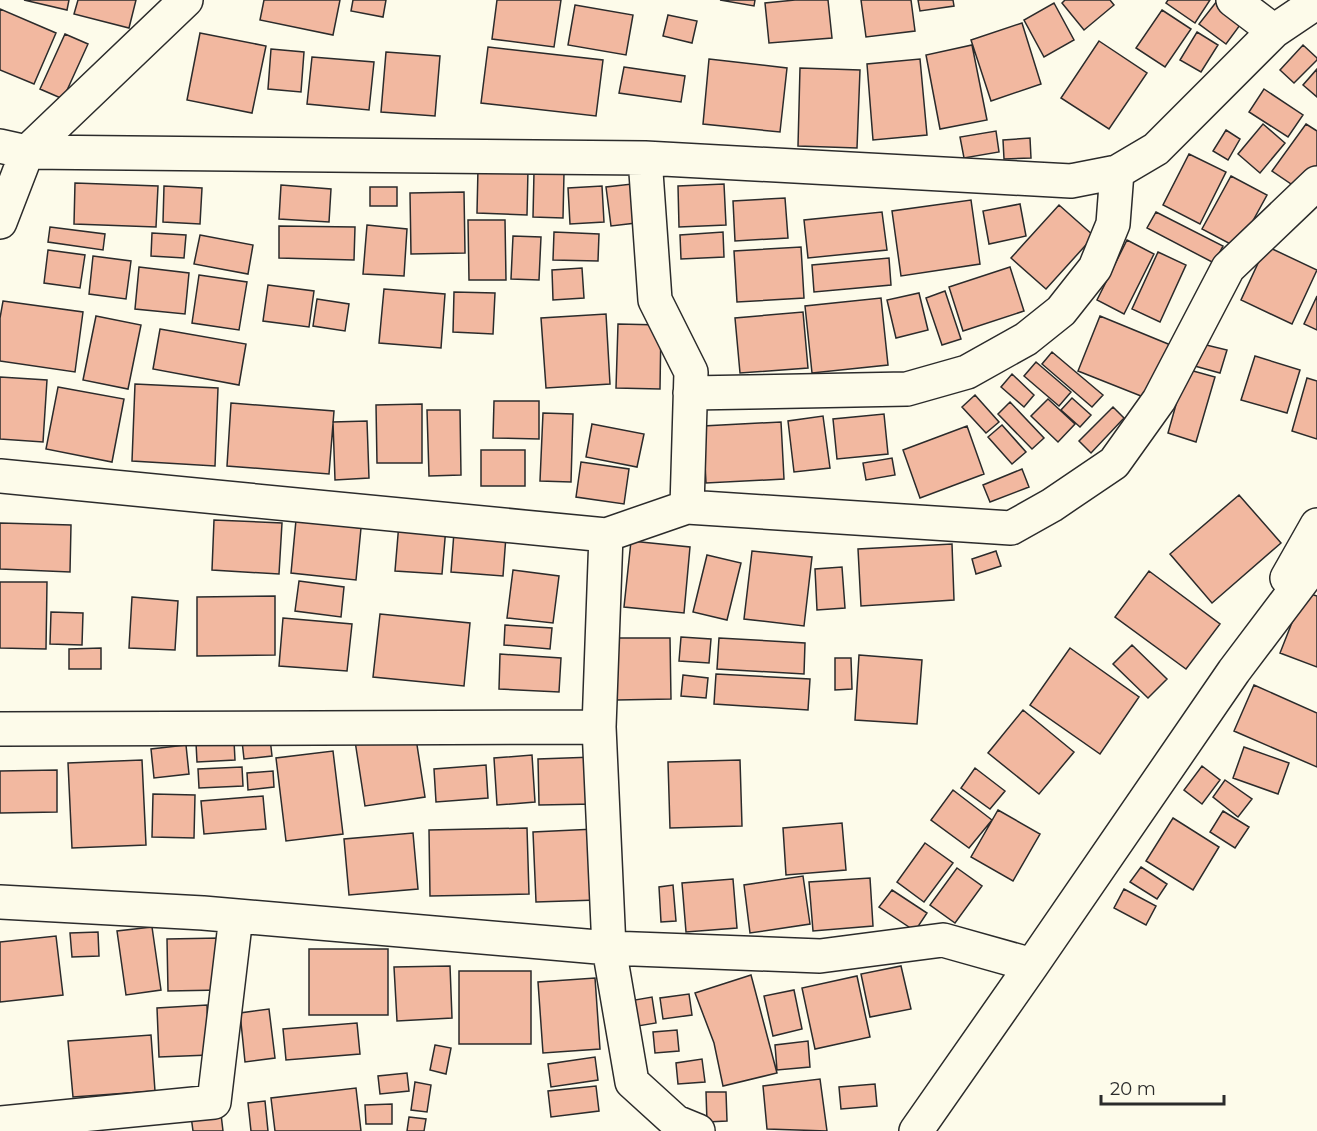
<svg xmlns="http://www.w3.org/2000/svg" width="1317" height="1131" viewBox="0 0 1317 1131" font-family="Montserrat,sans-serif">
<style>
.building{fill:#f2b8a0;stroke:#2b2b2b;stroke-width:1.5}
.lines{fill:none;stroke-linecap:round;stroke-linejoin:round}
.street-casing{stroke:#2b2b2b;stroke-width:36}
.street{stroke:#fdfbea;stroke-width:33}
</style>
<rect width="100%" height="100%" fill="#fdfbea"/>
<path class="building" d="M24,0H69L67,10Z
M78,0H136L129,28L74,14Z
M264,0H340L333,35L260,20Z
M353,0H386L383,17L351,11Z
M497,0H561L554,47L492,39Z
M720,0H755L754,6Z
M795,0H828L832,38L769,43L765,3Z
M861,0H911L915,31L866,37Z
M918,0H953L954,6L920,11Z
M1065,0H1110L1114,5L1084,30L1062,3Z
M1168,0H1210L1195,23L1166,3Z
M1217,1L1243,21L1226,44L1199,24Z
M1054,3L1074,40L1044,57L1024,20Z
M575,5L633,15L626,55L568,45Z
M0,9L56,33L34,84L0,70Z
M1162,10L1191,29L1165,67L1136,48Z
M668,15L697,21L692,43L663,36Z
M1022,23L1041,84L991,101L971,40Z
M1197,32L1218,45L1201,72L1180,60Z
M200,33L266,46L252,113L187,100Z
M65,34L88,44L63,99L40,89Z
M1099,41L1147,73L1109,129L1061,98Z
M972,45L987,120L940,129L926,55Z
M1303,45L1317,58V60L1294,83L1280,70Z
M488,47L603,60L596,116L481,103Z
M271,49L304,52L301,92L268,89Z
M386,52L440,56L435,116L381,112Z
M312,57L374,62L369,110L307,104Z
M709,59L787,68L780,132L703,124Z
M920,59L927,135L873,140L867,64Z
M624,67L685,76L681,102L619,93Z
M800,68L860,70L857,148L798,146Z
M1317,69V97L1303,85Z
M1264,89L1303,115L1288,137L1249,112Z
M1263,124L1285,143L1260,173L1238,154Z
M1306,124L1317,131V167L1300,190L1272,171Z
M1226,130L1240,139L1228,160L1213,151Z
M996,131L999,152L964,158L960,137Z
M1030,138L1031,158L1004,159L1003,140Z
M1189,154L1226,172L1200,224L1163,205Z
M478,168L528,169L527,215L477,213Z
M534,172L564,173L563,218L533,217Z
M1231,176L1267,195L1238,248L1202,229Z
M75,183L158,186L156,227L74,224Z
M632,184L636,223L611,226L606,187Z
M724,184L726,225L679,227L678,186Z
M281,185L331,189L329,222L279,219Z
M164,186L202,188L200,224L163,222Z
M602,186L604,222L570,224L568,188Z
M370,187H397V206H370Z
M464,192L465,253L411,254L410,193Z
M785,198L788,238L735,241L733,201Z
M971,200L980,264L901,276L892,211Z
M1020,204L1026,236L989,244L983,211Z
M1059,205L1094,236L1046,289L1011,258Z
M882,212L887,250L808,258L804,220Z
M1156,212L1223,246L1214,263L1147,228Z
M468,220H505L506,280H469Z
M367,225L407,229L404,276L363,274Z
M279,226L355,227L354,260L279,258Z
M50,227L105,234L103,250L48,242Z
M554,232L599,234L598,261L553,260Z
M723,232L724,257L681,259L680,235Z
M152,233L186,235L184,258L151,256Z
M200,235L253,245L248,274L194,264Z
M513,236L541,237L539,280L511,279Z
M1127,240L1154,254L1124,314L1097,300Z
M1266,246L1317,270L1292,324L1241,300Z
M801,247L804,298L737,302L734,251Z
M48,250L85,255L80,288L44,283Z
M1158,252L1186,265L1160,322L1132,309Z
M93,256L131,261L126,299L89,294Z
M889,258L891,285L814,292L812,265Z
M139,267L189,273L185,314L135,309Z
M1010,267L1024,311L963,331L949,287Z
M582,268L584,298L553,300L552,270Z
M199,275L247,282L239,330L192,323Z
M268,285L314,291L309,327L263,321Z
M384,289L445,294L441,348L379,343Z
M945,291L961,339L942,345L926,298Z
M454,292L495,293L493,334L453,332Z
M919,293L928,330L896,338L887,300Z
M1317,296V330L1304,324Z
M881,298L888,365L812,373L805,306Z
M317,299L349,304L345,331L313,326Z
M3,301L83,312L75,372L0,361V318Z
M803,312L808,368L740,373L735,318Z
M606,314L610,384L546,388L541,318Z
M96,316L141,325L128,389L83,380Z
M1100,316L1173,346L1151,400L1078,371Z
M618,324L661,325L660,389L616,388Z
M160,329L246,344L239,385L153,369Z
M1198,343L1227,350L1220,373L1191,365Z
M1052,352L1103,395L1092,407L1042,364Z
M1255,356L1300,370L1287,413L1241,400Z
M1036,362L1071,392L1059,406L1024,376Z
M1186,369L1215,377L1196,442L1168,433Z
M1012,374L1034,395L1024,407L1001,387Z
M0,377L47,380L43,442L0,439Z
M1307,378L1317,381V439L1292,431Z
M135,384L218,388L215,466L132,461Z
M58,387L124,399L112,462L46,449Z
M975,395L999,422L986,433L962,407Z
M1072,398L1091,415L1080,427L1061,410Z
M1048,399L1075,424L1058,442L1031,416Z
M494,401H539V439L493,438Z
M1010,402L1044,438L1032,449L998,414Z
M231,403L334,411L329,474L227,466Z
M422,404V463H377L376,405Z
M1113,407L1124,418L1091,453L1079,441Z
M427,410H460L461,475L429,476Z
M543,413L573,414L571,482L540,481Z
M884,414L888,454L837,459L833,419Z
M823,416L830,468L794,472L788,421Z
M367,421L369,478L335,480L333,422Z
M781,422L784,479L706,483L703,426Z
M592,424L644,434L637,467L586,457Z
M1002,425L1026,452L1012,464L988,437Z
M967,426L984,474L920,498L903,450Z
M481,450H525V486H481Z
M892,458L895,475L866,480L863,463Z
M581,462L629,469L624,504L576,497Z
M1022,469L1029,487L990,502L983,485Z
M1239,495L1281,543L1212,603L1170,554Z
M214,520L282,523L279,574L212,570Z
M296,520L361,528L356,580L291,573Z
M0,523L71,525L70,572L0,569Z
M399,523L446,527L442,574L395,571Z
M454,532L506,536L503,576L451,572Z
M631,541L690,547L684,613L624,607Z
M952,544L954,600L861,606L858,549Z
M752,551L812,557L804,626L744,619Z
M996,551L1001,566L976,574L972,559Z
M707,555L741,563L727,620L693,612Z
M842,567L845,608L817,610L815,569Z
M513,570L559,576L553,623L507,618Z
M1149,571L1220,624L1186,669L1115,617Z
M299,581L344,587L341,617L295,611Z
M0,582H47L46,649L0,648Z
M1304,592L1317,596V667L1280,653Z
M275,596V655L197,656V597Z
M132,597L178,601L175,650L129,648Z
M51,612L83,613L82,645L50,644Z
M380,614L470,623L464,686L373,677Z
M283,618L352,624L347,671L279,666Z
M505,625L552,628L550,649L504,645Z
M681,637L711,639L709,663L679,661Z
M616,638H670L671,699L617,700Z
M719,638L805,643L804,674L717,669Z
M1132,645L1167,679L1148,698L1113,664Z
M101,648V669H69V649Z
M1070,648L1139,697L1100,754L1030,705Z
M500,654L561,658L559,692L499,689Z
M859,655L922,660L917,724L855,720Z
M835,658H851L852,689L835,690Z
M716,674L810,679L808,710L714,704Z
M683,675L708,678L706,698L681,696Z
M1254,685L1317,713V767L1234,731Z
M1023,710L1074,752L1039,794L988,753Z
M415,732L425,797L365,806L355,741Z
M270,738L272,756L244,759L242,741Z
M234,741L235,760L197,762L196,743Z
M186,745L189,774L154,778L151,749Z
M1244,747L1289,763L1278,794L1233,778Z
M333,751L343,834L286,841L276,758Z
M532,755L535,802L497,805L494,758Z
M594,757L595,804L539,805L538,759Z
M142,760L146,845L72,848L68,763Z
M740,760L742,826L670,828L668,762Z
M486,765L488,798L436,802L434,769Z
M1202,766L1220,780L1202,804L1184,790Z
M242,767L243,786L199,788L198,769Z
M975,768L1005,791L990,809L961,788Z
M57,770V812L0,813V771Z
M273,771L274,787L248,790L247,773Z
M1225,780L1252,799L1238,817L1213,797Z
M953,790L992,820L969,848L931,820Z
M153,794L195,795L194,838L152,837Z
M263,796L266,829L204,834L201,801Z
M998,810L1040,834L1013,881L971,857Z
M1223,811L1249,827L1235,848L1210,832Z
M1173,818L1219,847L1193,890L1146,861Z
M842,823L846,870L786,875L783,828Z
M527,828L529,894L430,896L429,830Z
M595,829L597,900L536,902L533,832Z
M413,833L418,889L349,895L344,839Z
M925,843L953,863L924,902L897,882Z
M1141,867L1167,884L1157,899L1130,882Z
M957,868L982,886L955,923L930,905Z
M803,876L810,924L750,933L744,885Z
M870,878L873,926L813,931L809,882Z
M733,879L737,928L686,932L682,883Z
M673,885L676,921L661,922L659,887Z
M1124,889L1156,906L1146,925L1114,908Z
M892,890L927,913L915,931L879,907Z
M152,927L161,990L126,995L117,931Z
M98,932L99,956L72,957L70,933Z
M56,936L63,995L0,1002V942Z
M220,938L221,990L168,991L167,939Z
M309,949H388V1015H309Z
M450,966L452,1018L397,1021L394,967Z
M901,966L911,1009L870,1017L861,974Z
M459,971H531V1044H459Z
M751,975L777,1073L723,1086L714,1043L695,993Z
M857,976L870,1037L815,1049L802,988Z
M595,978L600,1049L543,1053L538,982Z
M794,990L802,1029L773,1036L764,996Z
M689,994L692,1015L663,1019L660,998Z
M652,997L656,1023L632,1027L629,1001Z
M207,1005L209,1055L159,1057L157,1008Z
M269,1009L275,1058L245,1062L240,1013Z
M357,1023L360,1054L286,1060L283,1029Z
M677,1030L679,1051L655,1053L653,1032Z
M151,1035L155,1091L73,1097L68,1041Z
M808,1041L810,1067L777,1070L775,1045Z
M435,1045L451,1048L446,1074L430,1070Z
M595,1057L598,1080L551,1087L548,1064Z
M702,1059L705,1082L678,1084L676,1063Z
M407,1073L409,1091L380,1094L378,1076Z
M820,1079L827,1131L767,1129L763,1086Z
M415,1082L431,1085L427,1112L411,1110Z
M875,1084L877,1106L841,1109L839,1087Z
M596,1086L599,1111L551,1117L548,1091Z
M356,1088L361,1131H275L271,1098Z
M706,1092H726L727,1121L707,1122Z
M265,1101L268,1131H251L248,1103Z
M392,1104V1124H366L365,1105Z
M221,1114L223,1131H193L191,1116Z
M409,1117L426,1119L424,1131H407Z"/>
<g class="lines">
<defs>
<path id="street" d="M1233,0L1274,31
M0,146L27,152L645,158
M0,222L27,152L186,0
M690,393L907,389L967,372L1026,339L1061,311L1095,268L1113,224L1117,172
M0,476L606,535
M687,507L1011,528L1052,505L1114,463L1159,400L1228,268L1317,183
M1287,578L1317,525
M599,727L609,948L632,1082L676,1122L698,1131
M0,729L599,727L606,535L687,507L691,372L655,300L645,158L1071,181L1117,172L1156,149L1274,31L1317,2
M0,902L203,913L609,948L820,956L943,940L1032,965
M0,1123L214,1102L236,916
M916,1131L1032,965L1234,671L1317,561"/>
</defs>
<use href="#street" class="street-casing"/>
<use href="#street" class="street"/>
</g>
<path d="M1101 1095v9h123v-9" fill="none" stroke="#2b2b2b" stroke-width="3"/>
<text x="1110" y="1095" font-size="18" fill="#2b2b2b" stroke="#fdfbea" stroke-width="4.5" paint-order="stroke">20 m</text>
</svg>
